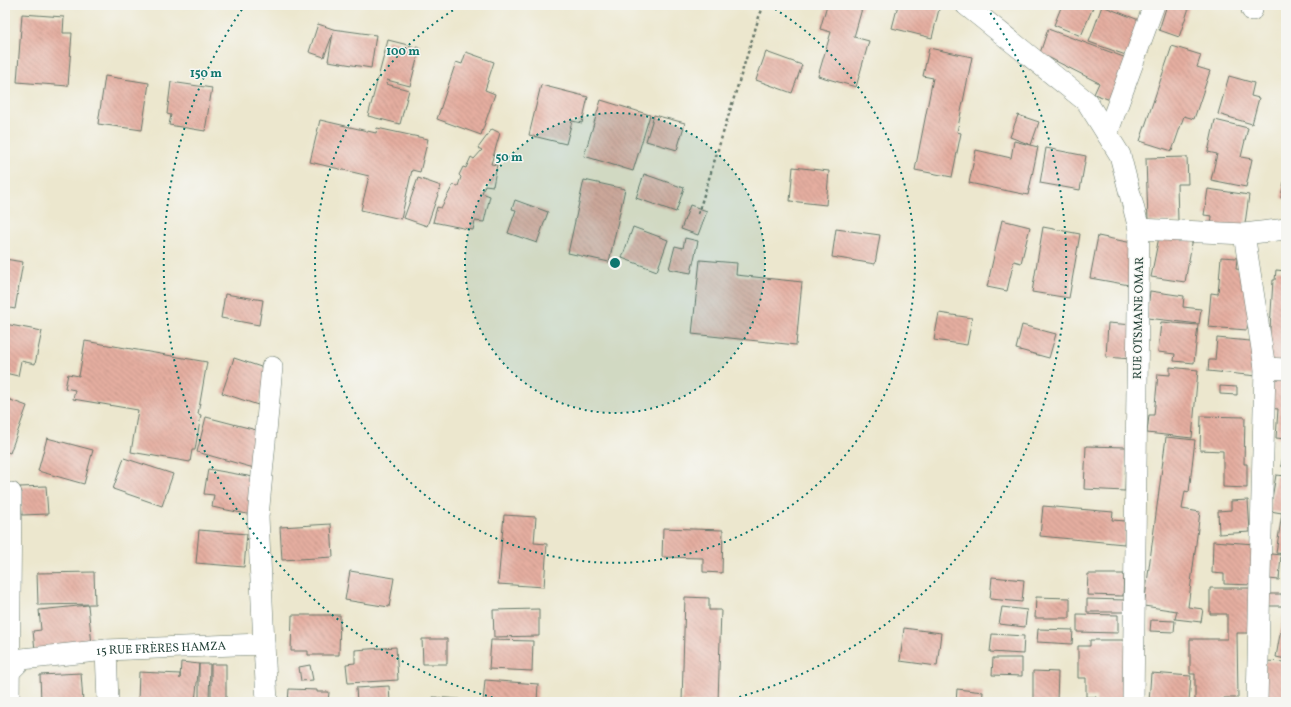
<svg xmlns="http://www.w3.org/2000/svg" width="1291" height="707" viewBox="0 0 1291 707" font-family="Vollkorn,serif">
<style>
.building{fill:url(#building-back-hatch)}
.lines{fill:none;stroke-linecap:round;stroke-linejoin:round}
.street-casing{stroke:#67786a;stroke-width:22}
.path{stroke:#67786a;stroke-width:2.5;stroke-dasharray:3 3;stroke-linecap:butt}
.street{stroke:#fff;stroke-width:21}
.ring{fill:none;stroke:#0f766e;stroke-width:2;stroke-dasharray:2 4}
.labels{text-anchor:middle;stroke-width:3;stroke-linejoin:round;paint-order:stroke}
.street-label{font-size:12px;fill:#1f3d34;stroke:#f6f6f2}
.centre{fill:#0f766e;stroke:#f6f6f2;stroke-width:2}
.ring-label{font-size:12px;text-anchor:middle;font-weight:bold;fill:#0f766e;stroke:#f6f6f2;stroke-width:3;stroke-linejoin:round;paint-order:stroke}
</style>
<defs>
<pattern id="building-back-hatch" width="6" height="6" patternUnits="userSpaceOnUse"><rect width="6" height="6" fill="#e5aea0"/><path d="M-1 5l2 2M0 0l6 6M5-1l2 2" fill="none" stroke="#b98f83"/></pattern>
</defs>
<rect width="100%" height="100%" fill="#f6f6f2"/>
<filter id="ink" filterUnits="userSpaceOnUse"><feTurbulence type="fractalNoise" baseFrequency=".025" numOctaves="2"/><feDisplacementMap in="SourceGraphic" scale="8" xChannelSelector="R" yChannelSelector="G"/><feConvolveMatrix kernelMatrix="1 2 1 2 8 2 1 2 1" color-interpolation-filters="sRGB"/></filter>
<filter id="wash" filterUnits="userSpaceOnUse"><feTurbulence type="fractalNoise" baseFrequency=".012" numOctaves="4" result="noise"/><feDisplacementMap in="SourceGraphic" scale="16" xChannelSelector="R" yChannelSelector="G"/><feGaussianBlur stdDeviation="0.9" result="paint"/><feColorMatrix in="noise" values="0 0 0 0 0 0 0 0 0 0 0 0 0 0 0 0 0 1.4 0 .05"/><feComposite in="paint" operator="in"/></filter>
<g filter="url(#wash)">
<rect width="100%" height="100%" fill="#ece7ce"/>
<g id="blocks">
<path class="building" d="M827,5H863L854,37L869,41L856,87L818,76L831,32L820,29Z
M898,5H940L932,38L892,28Z
M1062,5H1094L1081,36L1054,25Z
M1167,5H1190L1179,37L1159,30Z
M1102,6L1139,20L1134,58L1089,42Z
M22,14L64,17L63,33H72L68,86L17,82Z
M318,24L333,29L376,35L371,68L328,61L333,33L324,57L309,52Z
M1048,29L1129,59L1113,101L1094,94L1099,83L1040,53Z
M388,40L420,48L410,86L387,80L386,84L409,90L400,124L368,116Z
M1172,46L1201,55L1197,67L1210,71L1194,119L1184,116L1172,151L1140,141Z
M929,48L972,57L957,132L961,133L952,177L915,170L933,78L923,76Z
M466,52L494,62L485,90L495,94L481,135L437,119L456,62L462,64Z
M766,52L802,65L792,93L756,80Z
M105,76L149,83L142,130L98,124Z
M1229,76L1254,83L1251,96L1259,98L1252,124L1218,114Z
M171,82L212,88L205,131L169,125L171,115L167,114Z
M541,85L588,97L582,123L572,121L566,144L529,135Z
M601,100L650,115L633,171L584,156Z
M654,115L685,123L677,150L646,141Z
M1018,115L1039,122L1031,145L1010,137Z
M320,120L376,133L377,128L428,139L420,172L412,170L401,219L361,210L369,176L310,162Z
M1215,120L1248,128L1241,157L1252,159L1246,187L1211,180L1217,154L1208,152Z
M492,129L500,133L491,164L497,165L493,186L485,185L482,193L490,196L484,222L475,221L473,230L433,222L437,207L441,208L453,185L458,186L461,177L459,175L463,167L466,168L471,157L474,159L482,150L478,148Z
M1014,141L1038,147L1028,195L969,183L976,150L1011,158Z
M1046,148L1086,156L1080,190L1040,183Z
M1187,157L1188,184H1177L1178,221L1148,222L1146,158Z
M793,167L829,171L826,205L790,201Z
M644,174L684,188L676,212L636,198Z
M418,178L441,186L427,226L404,218Z
M584,180L625,189L609,262L568,253Z
M1284,182L1286,183V199L1281,198Z
M1208,189L1249,195L1244,231L1211,226L1212,216L1204,215Z
M515,200L548,212L537,243L508,233L516,210L512,209Z
M690,205L707,211L698,235L681,229Z
M1002,220L1030,227L1021,263L1014,261L1007,291L987,287Z
M633,227L668,240L657,271L622,258Z
M1043,227L1080,234L1069,298L1032,292Z
M836,229L880,235L875,264L832,257Z
M1160,232L1193,238L1185,282L1151,277Z
M1098,236L1137,244L1129,285L1090,278Z
M685,238L698,241L691,273L669,269L675,246L683,248Z
M1221,257L1237,258L1236,269L1252,271L1247,330L1208,327L1211,293L1218,294Z
M5,259L23,262L15,309L5,307Z
M700,260L737,263L736,275L802,282L796,345L692,334Z
M1276,270L1286,271V362L1268,361L1273,280H1275Z
M1150,291L1184,296L1183,307L1201,309L1199,324L1147,318Z
M225,294L263,300L259,325L221,318Z
M939,313L972,318L967,345L934,340Z
M1161,322L1198,325L1194,363L1174,361L1175,354L1158,352Z
M1108,323L1133,325L1131,359L1106,357Z
M5,324L42,331L35,364L21,361L18,376L5,373Z
M1022,325L1056,334L1049,358L1016,349Z
M1217,338L1261,342L1257,376L1208,371L1209,360H1215Z
M85,341L207,362L198,414L201,415L195,450H192L190,462L131,452L138,410L73,399L75,390L65,388L68,374L79,376Z
M234,358L270,370L258,405L222,393Z
M1170,367L1198,370L1192,438L1147,433L1149,415H1154L1158,374L1170,375Z
M1273,376L1286,378V439L1276,438L1278,409L1269,408Z
M1220,386L1237,387V395L1220,394Z
M5,398L27,406L10,453L5,451Z
M1201,416L1245,417L1244,464H1247V488L1223,487V451L1200,450Z
M206,417L264,432L254,468L197,452Z
M1166,437L1195,440L1189,492L1185,491L1182,509L1200,512L1188,607L1203,609L1201,622L1175,619L1177,611L1144,606Z
M47,438L93,450L84,484L38,471Z
M1086,446L1126,447L1125,491L1084,489Z
M1285,446H1286V467L1281,466Z
M124,458L173,474L162,506L113,489Z
M208,469L259,478L252,515L212,507L214,495L204,494Z
M1276,475L1286,476V554L1276,553L1282,513L1270,511Z
M46,486L48,514L22,515L20,487Z
M1248,500L1250,532L1219,534L1218,511L1231,510V501Z
M1043,506L1113,512L1112,520L1126,521L1124,544L1040,536Z
M504,515L536,517L534,543L547,544L544,587L498,584Z
M331,524L333,557L282,560L280,527Z
M663,528L723,530L722,573L703,572V558L662,557Z
M199,530L247,534L244,567L196,563Z
M1213,541L1255,544L1253,585L1224,584V574L1212,573Z
M1271,554L1281,555L1279,580L1269,579Z
M350,571L394,578L389,607L345,600Z
M94,572L95,604L38,605L37,573Z
M1088,574H1124L1123,596L1087,595Z
M992,577L1024,580L1022,602L990,599Z
M1210,588H1251L1252,633H1237L1238,698H1224V702H1195V674H1190V639H1227V614H1210Z
M1263,594H1282L1283,606H1263Z
M685,597L709,598V610H721L718,702H682Z
M1036,597L1070,598V618H1035Z
M1087,599L1125,600L1124,612H1087Z
M88,605L92,645L35,650L33,631L41,630L39,610Z
M1285,606H1286V659L1276,657Z
M1002,607L1027,610L1025,627L999,624Z
M539,609V636L494,637L493,610Z
M1077,614L1118,615V633L1077,632Z
M292,615H340L339,655H308V651H291Z
M1151,620L1175,621L1174,632L1150,631Z
M904,628L941,633L937,666L900,661Z
M1038,629L1073,630L1072,644L1037,642Z
M992,634L1024,636L1023,654L990,652Z
M422,639H447V664H423Z
M491,640L533,641L532,671L489,669Z
M1090,640H1126V702H1096V697H1086V678H1078V646H1090Z
M396,647L398,680L348,683L346,664L355,663V650Z
M993,658H1022V676L992,675Z
M1265,661L1286,662V702H1263Z
M181,662L199,664L195,702H138L139,672L180,674V679Z
M199,664H210L209,700H199Z
M211,664H226V701H211Z
M310,665L313,680L301,681L299,667Z
M1033,671L1058,672L1057,702H1033Z
M81,673L83,702H41L40,675Z
M1151,673L1191,676L1189,702H1149Z
M485,680L538,684L537,702H483Z
M389,686L390,702H357L356,688Z
M289,689L317,690V692H329L328,702H288Z
M957,689L983,692L982,702H956Z
M433,697L459,699V702H432Z
M263,699V702H234V701Z"/>
</g>
</g>
<g filter="url(#ink)">
<use href="#blocks" fill-opacity="0" stroke="#67786a" stroke-width="1"/>
<g class="lines">
<defs>
<g id="street">
<path d="M966,5L1087,102L1120,155L1139,229L1133,702"/>
<path d="M1252,5V10"/>
<path d="M1107,134L1154,5"/>
<path d="M1139,229L1244,234L1286,229"/>
<path d="M1244,234L1265,368L1257,702"/>
<path d="M1265,368L1286,369"/>
<path d="M264,644L258,517L272,367"/>
<path d="M106,650L108,702"/>
<path id="s1" d="M5,672H9L22,659L106,650L264,644L267,702"/>
<path d="M9,702L11,493"/>
</g>
</defs>
<use href="#street" class="street-casing"/>
<path class="path" d="M698,214L759,17L764,5"/>
<use href="#street" class="street"/>
</g>
</g>
<circle cx="615" cy="263" r="150" fill="#0f766e" fill-opacity=".12"/>
<g class="ring">
<circle cx="615" cy="263" r="150"/>
<path d="M770 6A300 300 0 1 1 460 6"/>
<path d="M510 702A451 451 0 0 1 243 8M987 8A451 451 0 0 1 720 702"/>
</g>
<g class="labels">
<g class="street-label">
<text transform="translate(1138 318) rotate(-89)" y="4">RUE OTSMANE OMAR</text>
<text dy="4" stroke="none"><textPath href="#s1" startOffset="162">15 RUE FRÈRES HAMZA</textPath></text>
</g>
</g>
<circle cx="615" cy="263" r="6" class="centre"/>
<g class="ring-label">
<text x="403" y="55">100 m</text>
<text x="206" y="77">150 m</text>
<text x="509" y="161">50 m</text>
</g>
<rect width="1291" height="707" fill="none" stroke="#f6f6f2" stroke-width="20"/>
</svg>
